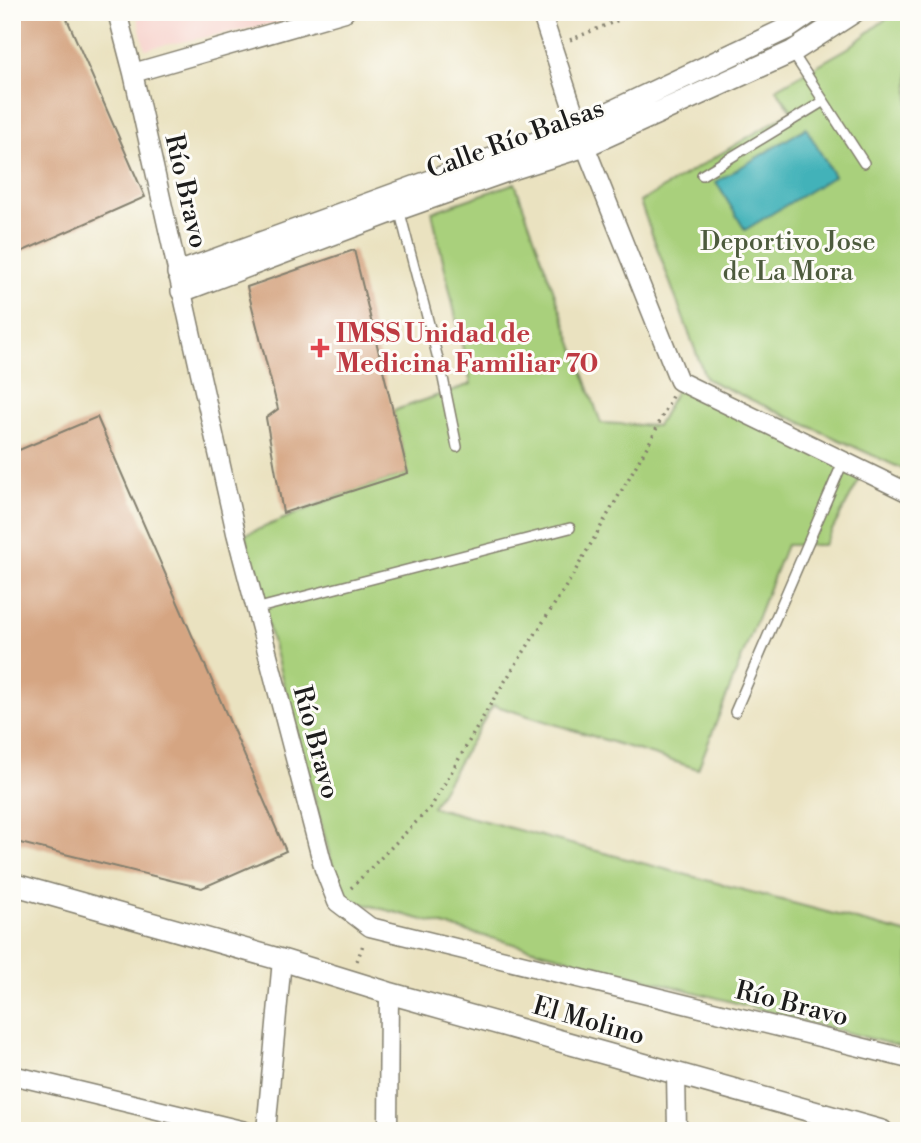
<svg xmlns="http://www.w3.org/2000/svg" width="921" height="1143" viewBox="0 0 921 1143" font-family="'Libre Bodoni',serif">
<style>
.built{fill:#f7d0ca}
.green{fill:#a9d07b;stroke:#62764c;stroke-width:2}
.water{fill:#42b2b9;stroke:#2f676a;stroke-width:2}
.building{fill:#d5a582}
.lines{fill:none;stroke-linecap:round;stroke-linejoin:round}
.service-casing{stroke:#837f6e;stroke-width:12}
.minor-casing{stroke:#837f6e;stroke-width:21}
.tertiary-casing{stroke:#837f6e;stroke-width:24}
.path{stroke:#837f6e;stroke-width:3.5;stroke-dasharray:2 5;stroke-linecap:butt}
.service{stroke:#fff;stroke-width:9}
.minor{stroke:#fff;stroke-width:18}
.tertiary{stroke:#fff;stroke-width:21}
.health-dot{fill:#e0444e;stroke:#fdfcf7;stroke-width:2.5}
.labels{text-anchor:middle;stroke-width:6;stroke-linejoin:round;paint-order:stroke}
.street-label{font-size:26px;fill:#1c1c1c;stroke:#fdfcf7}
.park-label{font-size:26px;fill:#4d5b3d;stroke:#fdfcf7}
.health-label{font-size:26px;font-weight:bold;fill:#be3a42;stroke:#fdfcf7;text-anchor:start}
</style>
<rect width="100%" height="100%" fill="#fdfcf7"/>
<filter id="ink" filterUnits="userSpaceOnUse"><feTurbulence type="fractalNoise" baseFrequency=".0143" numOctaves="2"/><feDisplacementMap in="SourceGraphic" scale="14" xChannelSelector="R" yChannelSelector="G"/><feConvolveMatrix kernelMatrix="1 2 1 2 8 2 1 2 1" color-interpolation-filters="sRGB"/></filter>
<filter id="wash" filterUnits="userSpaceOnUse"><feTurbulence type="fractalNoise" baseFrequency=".00686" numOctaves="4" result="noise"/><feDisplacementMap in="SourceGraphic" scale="28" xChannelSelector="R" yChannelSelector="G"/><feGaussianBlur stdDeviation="1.57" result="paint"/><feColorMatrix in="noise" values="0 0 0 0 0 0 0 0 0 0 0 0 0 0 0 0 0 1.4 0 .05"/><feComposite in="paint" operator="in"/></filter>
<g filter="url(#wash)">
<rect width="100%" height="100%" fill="#eae2c0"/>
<path class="built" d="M136,12H333L145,49Z"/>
<path class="green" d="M895,12H909V472L706,379L640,202L792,111L776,89L848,48Z
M515,183L601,423L657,426L679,385L862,475L824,545H786L698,769L493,705L432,807L909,934V1049L341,898L263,607L245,535L348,492L408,473L393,411L471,384L432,212Z"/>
<path class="water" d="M806,128L834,176L745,230L716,182Z"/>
<g id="blocks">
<path class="building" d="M12,12H64L145,197L12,256Z
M354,250L408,473L283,513L266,418L278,409L247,287Z
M97,417L286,851L202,888L12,841V453Z"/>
</g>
</g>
<g filter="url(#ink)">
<use href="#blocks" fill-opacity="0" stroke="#837f6e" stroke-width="2"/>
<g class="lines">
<defs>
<path id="service" d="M792,52L864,163
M702,175L824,101
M399,209L443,378L457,447
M255,609L570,528
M735,712L843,462"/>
<path id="minor" d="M117,12L133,73L236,533L324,869L337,902L370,927L909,1059
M541,12L585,146L679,381L909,493
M133,73L345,12
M676,1073L677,1131
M12,1075L245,1131
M266,1131L282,960
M388,1131L389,993"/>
<path id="tertiary" d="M178,273L579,127L788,28L811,12
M182,291L399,209L515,168L585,146L792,52L854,12
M12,884L282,960L389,993L882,1131"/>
</defs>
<use href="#service" class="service-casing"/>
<use href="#minor" class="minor-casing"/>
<use href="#tertiary" class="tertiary-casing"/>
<path class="path" d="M570,40L638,12
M351,888L431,807L493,700L570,580L652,438L672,396
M357,961L364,942"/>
<use href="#service" class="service"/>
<use href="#minor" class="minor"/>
<use href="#tertiary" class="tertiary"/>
</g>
</g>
<path class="health-dot" d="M316.5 337.5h7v7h7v7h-7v7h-7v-7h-7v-7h7z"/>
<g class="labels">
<g class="street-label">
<text transform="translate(515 138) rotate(-20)" y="9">Calle Río Balsas</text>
<text transform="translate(187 191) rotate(77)" y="9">Río Bravo</text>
<text transform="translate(317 742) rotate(75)" y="9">Río Bravo</text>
<text transform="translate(792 1003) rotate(14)" y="9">Río Bravo</text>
<text transform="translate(589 1020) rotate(16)" y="9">El Molino</text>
</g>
<g class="park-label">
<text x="788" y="250">Deportivo Jose<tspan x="788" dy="30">de La Mora</tspan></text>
</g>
<g class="health-label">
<text x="336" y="342">IMSS Unidad de<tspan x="336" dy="30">Medicina Familiar 70</tspan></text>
</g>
</g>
<rect width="921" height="1143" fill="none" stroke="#fdfcf7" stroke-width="42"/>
</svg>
